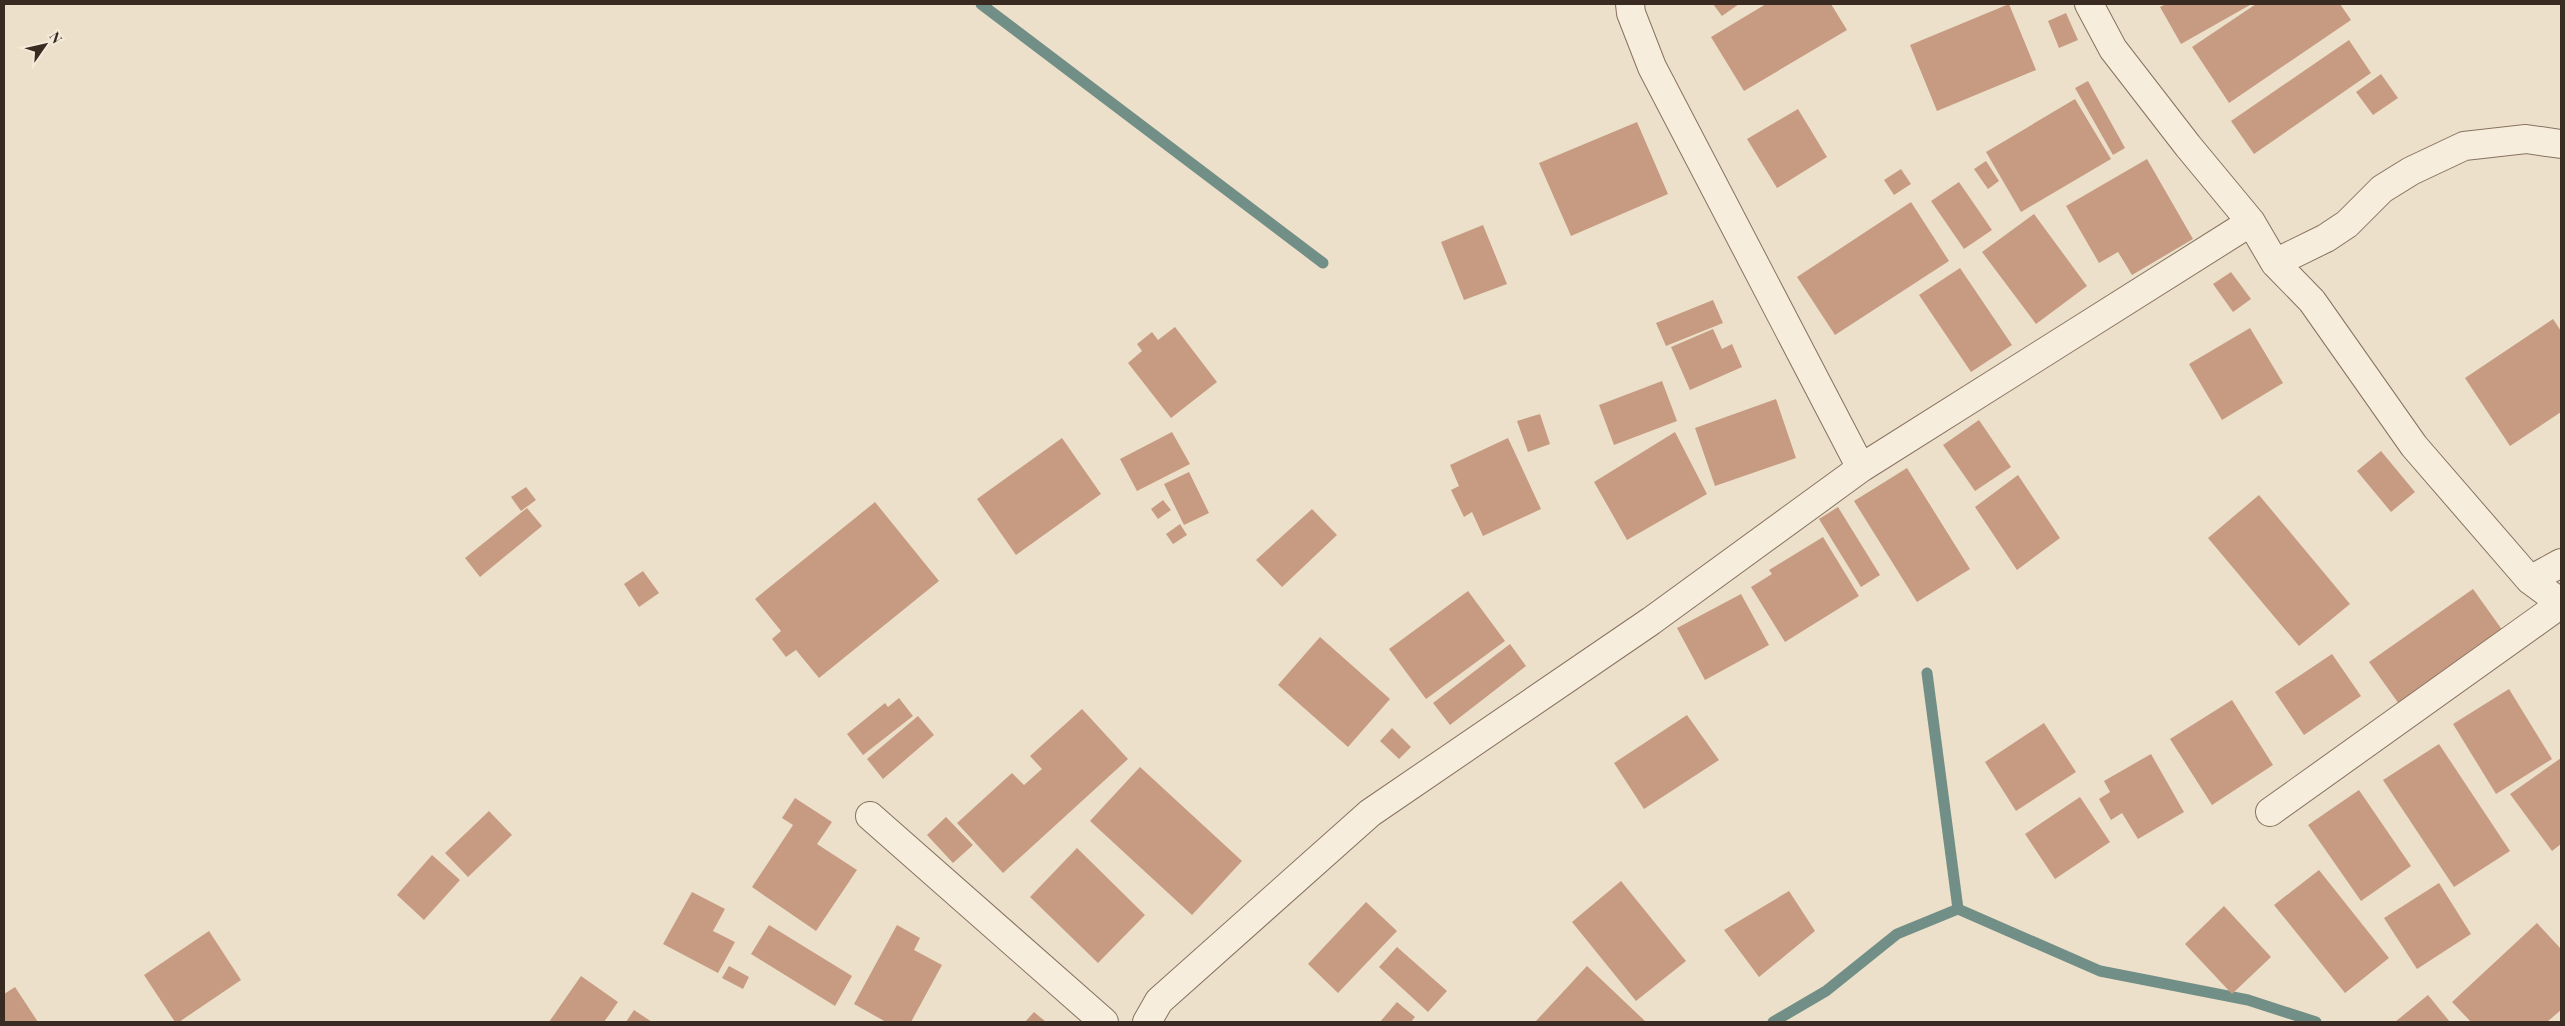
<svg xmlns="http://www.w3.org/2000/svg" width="2565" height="1026" viewBox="0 0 2565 1026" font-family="'Playfair Display',serif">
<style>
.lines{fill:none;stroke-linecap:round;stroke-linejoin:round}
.stream{stroke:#718f86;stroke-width:11}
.building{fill:#c79b82}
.street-casing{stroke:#87725f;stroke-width:30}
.street{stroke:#f7eddd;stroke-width:28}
</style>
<rect width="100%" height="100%" fill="#ece0ca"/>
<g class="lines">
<path class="stream" d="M981,4L1323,263
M1927,673L1958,909L2100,971L2248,1000L2316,1022
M1773,1022L1826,991L1897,934L1958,909"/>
</g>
<path class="building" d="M1713,4H1739L1722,16Z
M1766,4H1831L1847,30L1744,91L1711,37Z
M2009,4L2036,70L1937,111L1910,45Z
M2166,4H2249L2250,5L2181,44L2160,7Z
M2256,4H2340L2351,20L2229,103L2192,47Z
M2066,13L2078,40L2059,48L2048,21Z
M2349,40L2371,73L2254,154L2231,121Z
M2381,74L2398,98L2373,115L2356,92Z
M2088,81L2125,148L2113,155L2075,88Z
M2075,99L2111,159L2021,212L1986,152Z
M1798,109L1827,157L1777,188L1747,139Z
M1637,122L1668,194L1571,236L1539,163Z
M2147,159L2193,239L2132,275L2118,252L2099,263L2066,206Z
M1986,161L1999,181L1988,189L1974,169Z
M1901,169L1911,184L1894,195L1884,180Z
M1959,182L1992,230L1964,249L1931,201Z
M1911,202L1949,261L1835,335L1797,277Z
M2034,214L2087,286L2036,324L1982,252Z
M1483,225L1507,284L1464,300L1441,242Z
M1960,268L2012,345L1971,372L1919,295Z
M2231,272L2251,299L2233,312L2213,284Z
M1713,300L1723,323L1666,346L1656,323Z
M2553,319L2561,331V412L2510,446L2465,378Z
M1175,327L1217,382L1171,418L1128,363L1142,351L1137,344L1152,332L1158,340Z
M2250,328L2283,383L2222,420L2189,364Z
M1713,329L1722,349L1732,344L1742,367L1690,390L1671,347Z
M1662,381L1677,421L1614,445L1599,405Z
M1776,399L1796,458L1715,486L1695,428Z
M1540,414L1550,444L1528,452L1517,421Z
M1979,420L2011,467L1975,491L1943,445Z
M1172,432L1190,464L1137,491L1120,459Z
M1675,432L1707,494L1627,540L1594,482Z
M1062,438L1101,494L1016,555L977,499Z
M1508,438L1541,509L1483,536L1472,512L1464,517L1451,490L1459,486L1450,465Z
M2381,451L2415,492L2391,512L2357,471Z
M1907,468L1970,569L1917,602L1854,501Z
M1189,472L1209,513L1184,525L1164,484Z
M2018,475L2060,538L2017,570L1975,507Z
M526,487L536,500L521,511L511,497Z
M2259,495L2350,604L2299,646L2208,538Z
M1163,500L1171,510L1158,519L1151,509Z
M875,502L939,581L819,678L796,650L786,657L772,639L781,631L755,599Z
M1838,507L1880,575L1861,587L1819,519Z
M527,508L542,526L480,577L465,558Z
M1312,509L1337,535L1282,587L1256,560Z
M1180,524L1187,535L1173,544L1166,534Z
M1823,537L1859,596L1785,642L1751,587L1772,574L1769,570Z
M643,571L659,593L639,607L624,584Z
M2473,589L2508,638L2404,711L2369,662Z
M1468,591L1505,641L1426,699L1389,649Z
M1741,594L1769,645L1705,680L1677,628Z
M1320,637L1390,699L1348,747L1278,685Z
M1510,644L1526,666L1450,725L1433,703Z
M2332,654L2361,696L2304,735L2275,692Z
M2509,689L2552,759L2496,794L2453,724Z
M899,698L913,716L863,755L847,734L885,703L888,707Z
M2232,700L2273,765L2212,805L2170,739Z
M1082,709L1128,759L1003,873L957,823L1012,773L1024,785L1042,769L1030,756Z
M1687,715L1719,760L1644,809L1614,763Z
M918,716L934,735L883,779L867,759Z
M2044,723L2076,772L2016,811L1985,762Z
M1392,728L1411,747L1399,759L1380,741Z
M2439,744L2510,851L2454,887L2383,780Z
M2151,754L2184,812L2138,839L2122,813L2111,820L2099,799L2110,792L2104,781Z
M2561,758V844L2552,851L2510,794Z
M1140,767L1242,861L1192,915L1090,821Z
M2359,790L2411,866L2361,901L2308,825Z
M2080,797L2110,842L2055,879L2025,834Z
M795,798L832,822L817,844L857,870L816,931L752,887L793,825L782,818Z
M489,811L512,835L468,877L445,853Z
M946,817L973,845L953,863L927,835Z
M1077,848L1145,915L1098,963L1030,897Z
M432,855L460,880L424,920L397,895Z
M2319,870L2389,958L2345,993L2274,905Z
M1621,881L1686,961L1636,1001L1572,922Z
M2439,883L2471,934L2417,969L2384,918Z
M1789,891L1815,931L1759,977L1724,930Z
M692,892L725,909L713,931L735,942L718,973L663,944Z
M1366,902L1397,931L1338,993L1308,964Z
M2224,906L2271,957L2232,994L2185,944Z
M2537,923L2561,949V1010L2547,1022H2471L2452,1002Z
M769,925L852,976L835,1006L751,954Z
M897,925L920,938L914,950L942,965L911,1022H886L854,1004Z
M209,931L241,980L179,1022H175L144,975Z
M1397,947L1447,991L1428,1012L1379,967Z
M729,966L749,977L743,989L722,978Z
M1587,966L1646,1022L1536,1021Z
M581,976L618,1002L604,1022H549Z
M15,987L38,1022H4V994Z
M2428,995L2450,1022H2395Z
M1397,1002L1415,1017L1411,1022H1380Z
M634,1010L652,1022H626Z
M1034,1012L1046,1022H1025Z"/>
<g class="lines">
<defs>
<path id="street" d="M1630,4L1631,13L1652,67L1861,468
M2089,4L2113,49L2188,146L2251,222L2275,263L2312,301L2414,446L2530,580L2561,603
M2275,263L2326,238L2347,224L2382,189L2411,171L2464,146L2526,139L2561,144
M2530,580L2561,563
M2270,812L2561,604
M870,816L1104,1022
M1147,1022L1159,1001L1370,813L1651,621L1861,468L2251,222"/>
</defs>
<use href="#street" class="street-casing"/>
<use href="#street" class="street"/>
</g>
<rect width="2565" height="1026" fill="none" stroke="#392b22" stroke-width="10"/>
<g transform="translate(45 45) rotate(56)" stroke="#f4ead9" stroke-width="4" paint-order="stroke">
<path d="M0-4L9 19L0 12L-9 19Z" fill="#392b22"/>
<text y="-8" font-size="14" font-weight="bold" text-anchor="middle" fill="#392b22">N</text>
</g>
</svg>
